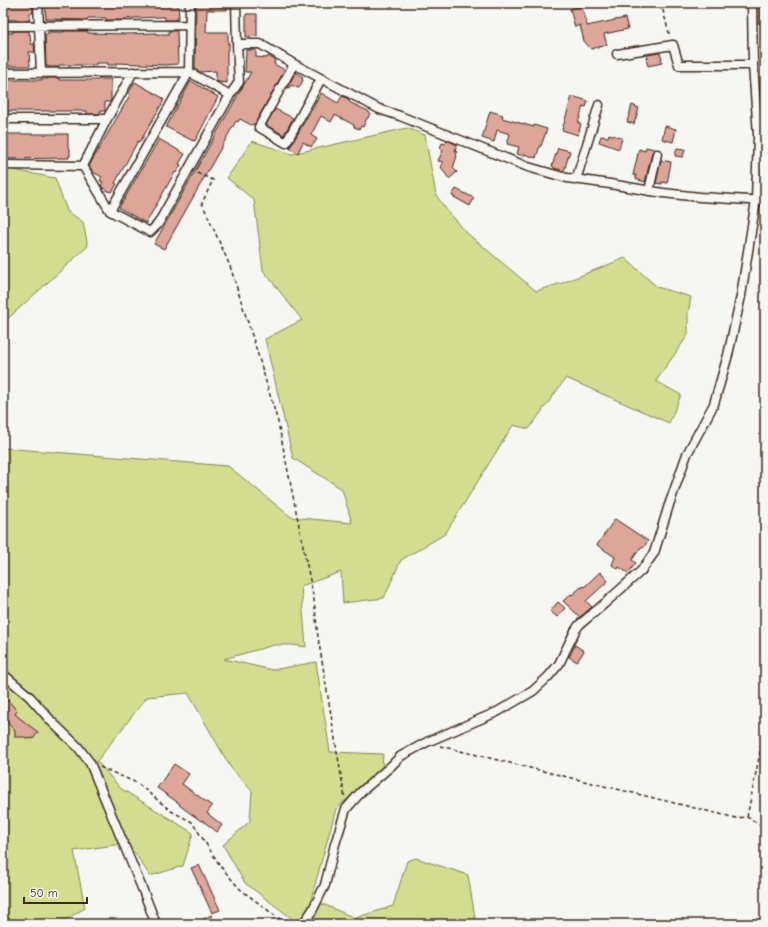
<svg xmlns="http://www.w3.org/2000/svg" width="768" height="927" viewBox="0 0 768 927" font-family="'Comic Neue',sans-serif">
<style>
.green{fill:#d2dd90;stroke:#868457}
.building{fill:#dea599;stroke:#3b2a1e}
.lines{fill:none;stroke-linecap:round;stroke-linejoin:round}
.minor-casing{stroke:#3b2a1e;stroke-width:11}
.path{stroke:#3b2a1e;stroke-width:1.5;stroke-dasharray:4 3;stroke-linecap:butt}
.minor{stroke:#f6f6f2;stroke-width:8}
</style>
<rect width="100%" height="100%" fill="#f6f6f2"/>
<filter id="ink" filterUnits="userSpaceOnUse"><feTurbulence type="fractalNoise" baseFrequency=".025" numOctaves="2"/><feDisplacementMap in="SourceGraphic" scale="8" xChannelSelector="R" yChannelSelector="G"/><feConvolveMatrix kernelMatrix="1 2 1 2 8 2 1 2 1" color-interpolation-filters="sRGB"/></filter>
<g filter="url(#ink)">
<path class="green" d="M407,128L425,135L436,195L446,209L468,234L536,291L562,283L625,258L657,287L691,297L688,314V335L656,381L681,395L669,423L566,378L529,429L513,425L445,534L401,560L384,598L343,603L341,572L301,586L306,647L293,645H274L224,659L272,670L316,662L330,752L383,754L382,768L336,809L311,899L355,918L393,906L407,861L416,858L468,875L476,924H297L290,917L245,883L223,845L250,821L252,791L231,768L188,693L147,697L97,761L120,788L193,833L183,866L150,876L135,853L122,844L74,851L85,908L58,924H3V448L228,466L291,517L352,523L342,489L293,458L265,339L302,320L263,270L254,200L227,178L252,141L292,154Z
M3,168L55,178L67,211L83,222L88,246L3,323Z"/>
<path class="building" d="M3,3H33V13H30V20H3Z
M50,3H64V4L98,3V4L112,5V3H140L178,4L179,17H177V20H165V17H161L136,18L124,19V20H106V18H88L87,20L46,19L45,7H49V4Z
M196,3H227V10H207L206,32H228V44L229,43V50H227V83L219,82L216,81V71L200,72L195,69Z
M582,6L587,26L625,18L628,29L604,34L607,45L591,49L584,41L580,25L575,27L570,9Z
M759,7L765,8V24L758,23Z
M246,14H257V36L246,37Z
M13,31H29V34H30L31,44H34L35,52H29L30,66H3V33H13Z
M64,31H87L88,33L128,34L156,33V34H169V31H177L178,64L166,65L116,63V65H108V63H96V65H59V67H48V66H46L45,34H48V32H64Z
M246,50H256V57L267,58L268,56L275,60L274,64L285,70L254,125L252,124L251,125L240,119L238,122L236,121L164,249L154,244L251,72H245Z
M660,53L662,59H661L662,63L648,66L646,59H648L647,55Z
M296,72L303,77L302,79L303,80L299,88H298L291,85L289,88L287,87Z
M48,78H59V80H98V79H111V100L110,102H105V111H100V114H87V111H3V80H41V79H48Z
M191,81L218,97L195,141L193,140V141L166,127Z
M135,82L163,98L162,99L164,100L140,142L138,141L126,163L115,183L117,184L112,192L110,191V192L103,188L101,185L103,182L100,181L102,177L93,172L89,166L130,95L128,94Z
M321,93L338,103L342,96L350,100L349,102L368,111V112L370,113L368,118H367L363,127L361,126L359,129L354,127V125L335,115L331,122L321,116L311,135L317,139L313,145H312L311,147L303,142L298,153L289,148L291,146L312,108H313Z
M572,96L588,101L586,107L583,106L578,123L581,124L578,135L562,130Z
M632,105L639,108L634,124L627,122Z
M275,109L293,118L284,135L266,125Z
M490,111L503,115L502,118L534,127V125L547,129L541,146L540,145L536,158L524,154V156L517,154L519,147L507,144L510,134L497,130L494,142L482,138Z
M665,126L676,129L673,142L662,139Z
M3,134H68V147L70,149V156H69V158L3,159Z
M609,134L622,138L619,149L599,142L601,136L608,137Z
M159,139L185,154L179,164L181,165L176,173L175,172L146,223L119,208Z
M447,140L457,145L455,151L457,152L456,155L457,156L453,168L457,172L449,179L441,167L443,162L438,161L443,150L440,148L442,143L445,144Z
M646,147L654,149L652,153L645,182L636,179V175H633L639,149L645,151Z
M558,148L570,151L564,171L554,168V167L552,166Z
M677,148L685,149L683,157L675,156Z
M661,160L671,162L667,183L662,182V184L656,183Z
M456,189L474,198L470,206L452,196L453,194Z
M615,519L648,541L643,548L641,547L632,560L636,563L628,573L619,567L618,569L612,565L615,557L597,545Z
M600,572L608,581L586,601L592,607L580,617L563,601L571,594L572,595L581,587L582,588L583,586L584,587Z
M558,602L565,608L557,617L550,611Z
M575,645L584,651L577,662L569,657Z
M8,700L17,711L15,714L27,724L38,732L33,739L31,738L30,739L29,738L28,739L25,737H15V731L3,718V705Z
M174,764L189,774L182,784L212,806L207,813L222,825L217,832L202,820L201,821L179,805L180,804L157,788Z
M199,865L220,910L212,913L191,868Z
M211,915L216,924H195Z"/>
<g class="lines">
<defs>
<path id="minor" d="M38,3L41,73
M3,26L189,25
M237,44H260L294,64L379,109L400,116L528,167L567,178L610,184L663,193L700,197L765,201
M617,54L673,45L679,65H753
M294,64L259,127L286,143L321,79
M3,73L189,72L230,95
M3,119H107L133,72
M3,165L83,166L110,211L150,232L158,224L230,95L239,82L237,44L236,3
M83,166L107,119
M576,180L599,105
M649,191L657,154
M110,211L189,72L190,3
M3,674L30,697L52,722L78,747L90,763L144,893L156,924
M303,924L312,911L325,885L335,844L346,809L361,792L391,766L401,756L427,742L497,712L533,691L548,677L559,664L575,631L579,625L604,604L641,571L654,553L669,505L687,454L714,404L728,355L741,296L756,200L758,135L753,65L752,3"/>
</defs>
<use href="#minor" class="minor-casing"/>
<path class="path" d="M661,3L670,37
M197,173L213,180L202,203L230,266L256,348L278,422L314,600L318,637L345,799
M440,746L736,818L747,817L761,825L765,833
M100,767L137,783L171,811L192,822L221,867L240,889L286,924
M747,817L765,728"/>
<use href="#minor" class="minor"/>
</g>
</g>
<rect width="768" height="927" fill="none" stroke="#f6f6f2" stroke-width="16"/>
<rect x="8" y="8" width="752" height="911" fill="none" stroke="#3b2a1e" stroke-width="1.5" filter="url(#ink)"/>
<path d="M24 897v6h63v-6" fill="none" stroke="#3b2a1e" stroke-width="2"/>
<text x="30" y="897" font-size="12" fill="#3b2a1e" stroke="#f6f6f2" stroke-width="3" paint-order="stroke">50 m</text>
</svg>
